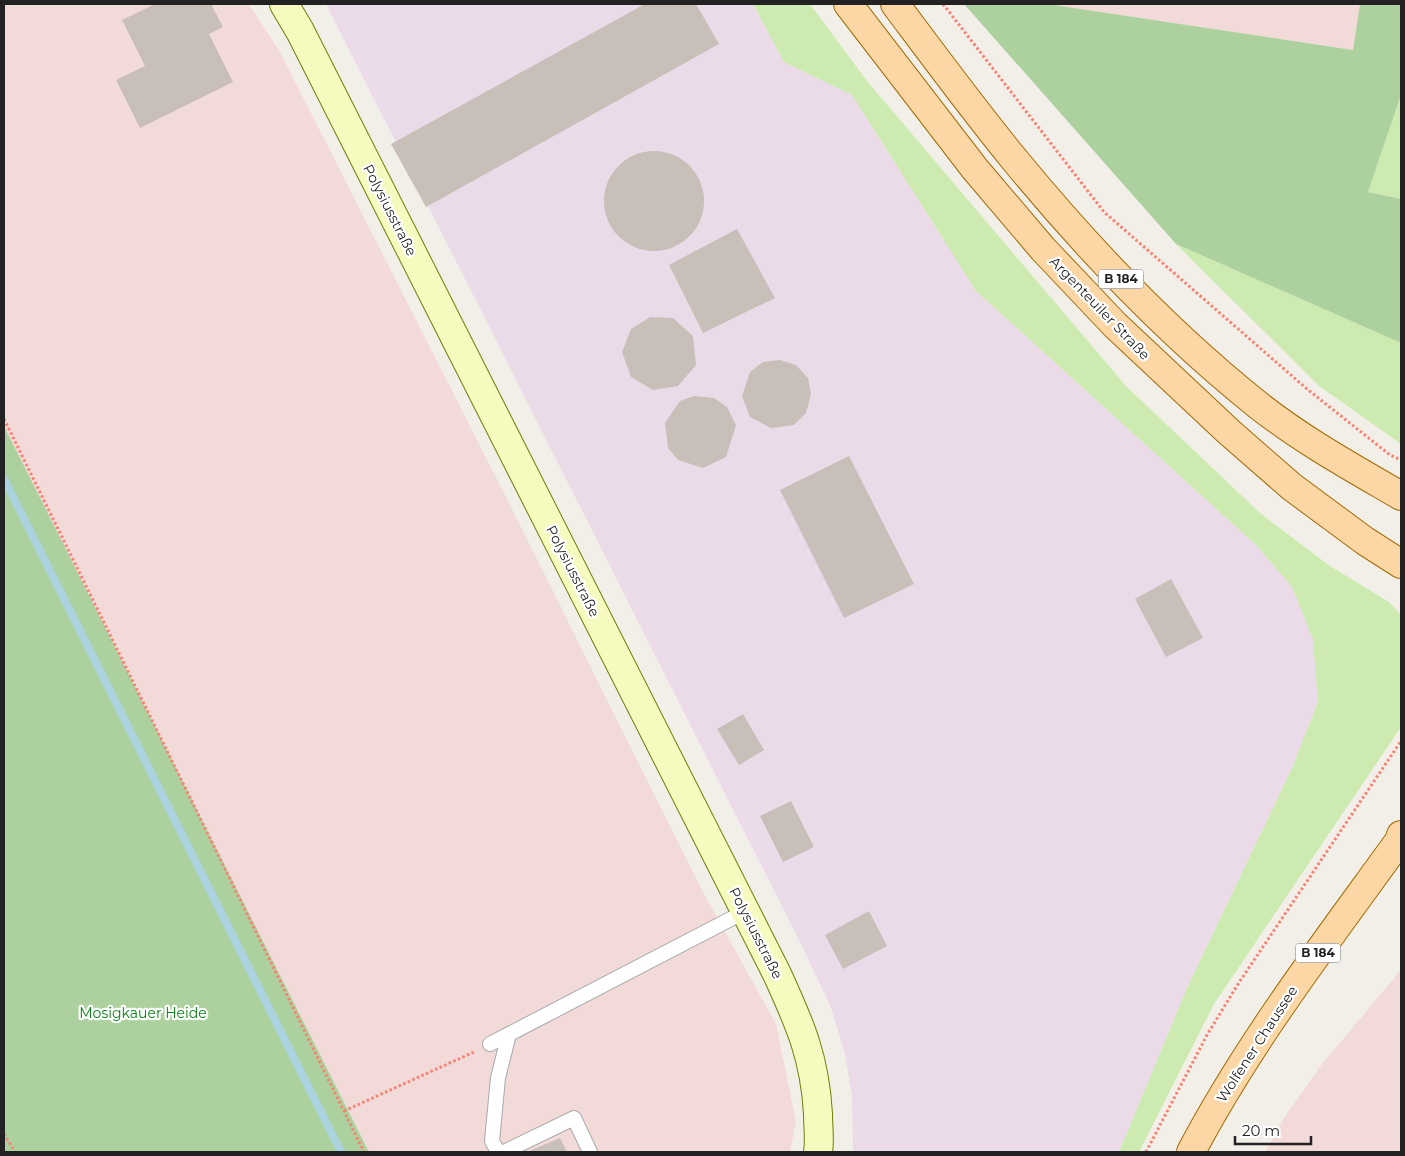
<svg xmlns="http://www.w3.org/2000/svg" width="1405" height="1156" viewBox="0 0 1405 1156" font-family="Montserrat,sans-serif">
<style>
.commercial{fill:#f2dad9}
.industrial{fill:#ebdbe8}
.grass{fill:#cdebb0}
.forest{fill:#add19e}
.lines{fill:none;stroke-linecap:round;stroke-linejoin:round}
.stream{stroke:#aad3df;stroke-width:8}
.building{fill:#c7bfb8}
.lane-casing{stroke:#a9a9a9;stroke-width:16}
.secondary-casing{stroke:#707d05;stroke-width:30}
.primary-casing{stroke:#a06b00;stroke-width:30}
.path{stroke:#fa8072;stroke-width:3;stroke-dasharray:2.5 2.5;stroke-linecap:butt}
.lane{stroke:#fff;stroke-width:14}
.secondary{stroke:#f7fabf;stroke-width:28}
.primary{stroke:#fcd6a4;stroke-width:28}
.labels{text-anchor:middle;stroke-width:4.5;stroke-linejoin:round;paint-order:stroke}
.shield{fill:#fff;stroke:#646464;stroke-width:1}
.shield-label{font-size:12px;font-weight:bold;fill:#222}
.street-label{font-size:14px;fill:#222;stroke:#fff}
.park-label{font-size:14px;fill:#0c8416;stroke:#fff}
</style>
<rect width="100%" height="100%" fill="#f2efe9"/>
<path class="commercial" d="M4,4H249L281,54L506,497L704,894L776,1024L796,1122L790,1152H369L4,426Z
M1047,4H1360L1353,50Z
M1401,970V1152H1265L1284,1118L1322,1064Z"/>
<path class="industrial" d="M326,4H753L784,62L852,95L976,291L1256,545L1292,587L1314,639L1318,702L1292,768L1187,988L1119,1152H853L852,1096L844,1050L830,1005L798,938Z"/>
<path class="grass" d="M753,4H810L867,81L1126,386L1261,514L1330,566L1389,602L1401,615V727L1214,1004L1139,1152H1119L1187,988L1292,768L1318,702L1313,639L1292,587L1256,545L976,291L852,95L784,62Z
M1401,95V199L1368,192Z
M1176,244L1401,343V444L1319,386Z"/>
<path class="forest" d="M964,4H1047L1353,50L1360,4H1401V95L1368,192L1401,199V343L1176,244Z
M4,426L369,1152H4Z"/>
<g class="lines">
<path class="stream" d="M4,479L341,1152"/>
</g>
<path class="building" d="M155,4H211L223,27L209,34L233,82L140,128L116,80L145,66L122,20Z
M645,4H696L719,44L426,207L391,144Z
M604 201a50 50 0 1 1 100 0a50 50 0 1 1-100 0Z
M737,229L775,298L703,333L669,265Z
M650,317L673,318L693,336L696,365L678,386L653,390L631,377L622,352L631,329Z
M780,360L796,365L808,378L811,394L806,413L794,425L771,428L750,417L742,396L750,372L763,362Z
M694,396L714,398L727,407L736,425L726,457L703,468L678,460L668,448L665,423L680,401Z
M849,456L914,584L844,618L780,490Z
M1171,579L1203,638L1166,657L1135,599Z
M743,714L764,750L739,765L717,729Z
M791,801L814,847L783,862L760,816Z
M869,911L887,946L843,969L825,935Z
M560,1138L567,1152H527Z"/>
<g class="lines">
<defs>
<path id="lane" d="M490,1044L746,911
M498,1152L492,1141L498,1078L509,1034
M504,1152L574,1118L590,1152"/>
<path id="secondary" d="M284,4L300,31L777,974C800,1024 815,1058 818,1114C818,1126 820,1140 818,1152"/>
<path id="primary" d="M848,4L975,169L1043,249L1115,325L1229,432L1292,487L1365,541L1401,564
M895,4C934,56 973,109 1014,159C1087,248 1168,333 1258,405C1302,440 1353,468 1401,496
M1191,1152C1249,1042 1326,942 1399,841L1401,835"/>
</defs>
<use href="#lane" class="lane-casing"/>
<use href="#secondary" class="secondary-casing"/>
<use href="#primary" class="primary-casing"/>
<path class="path" d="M943,4L1104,212L1307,389L1390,455L1401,460
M4,419L364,1152
M344,1111L474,1052
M4,1134L15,1152
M1146,1152L1207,1035L1238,984L1401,741"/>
<use href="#lane" class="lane"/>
<use href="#secondary" class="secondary"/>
<use href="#primary" class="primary"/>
</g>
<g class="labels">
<g class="shield">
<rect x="1098.5" y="269.5" width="45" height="19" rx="4"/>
<rect x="1295.5" y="943.5" width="45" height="19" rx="4"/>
</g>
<g class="shield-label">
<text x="1121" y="283">B 184</text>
<text x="1318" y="957">B 184</text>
</g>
<g class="street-label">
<text transform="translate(390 210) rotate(63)" y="5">Polysiusstraße</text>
<text transform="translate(1100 308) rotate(46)" y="5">Argenteuiler Straße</text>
<text transform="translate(573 571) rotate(63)" y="5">Polysiusstraße</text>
<text transform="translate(756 933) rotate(63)" y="5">Polysiusstraße</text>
<text transform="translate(1257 1044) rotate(-57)" y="5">Wolfener Chaussee</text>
</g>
<g class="park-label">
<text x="143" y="1018">Mosigkauer Heide</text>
</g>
</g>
<rect width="1405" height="1156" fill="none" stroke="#222222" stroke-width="10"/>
<path d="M1235 1136v8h76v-8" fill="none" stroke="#222222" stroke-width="2.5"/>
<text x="1242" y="1136" font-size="15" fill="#222222" stroke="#ffffff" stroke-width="4" paint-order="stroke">20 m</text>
</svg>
